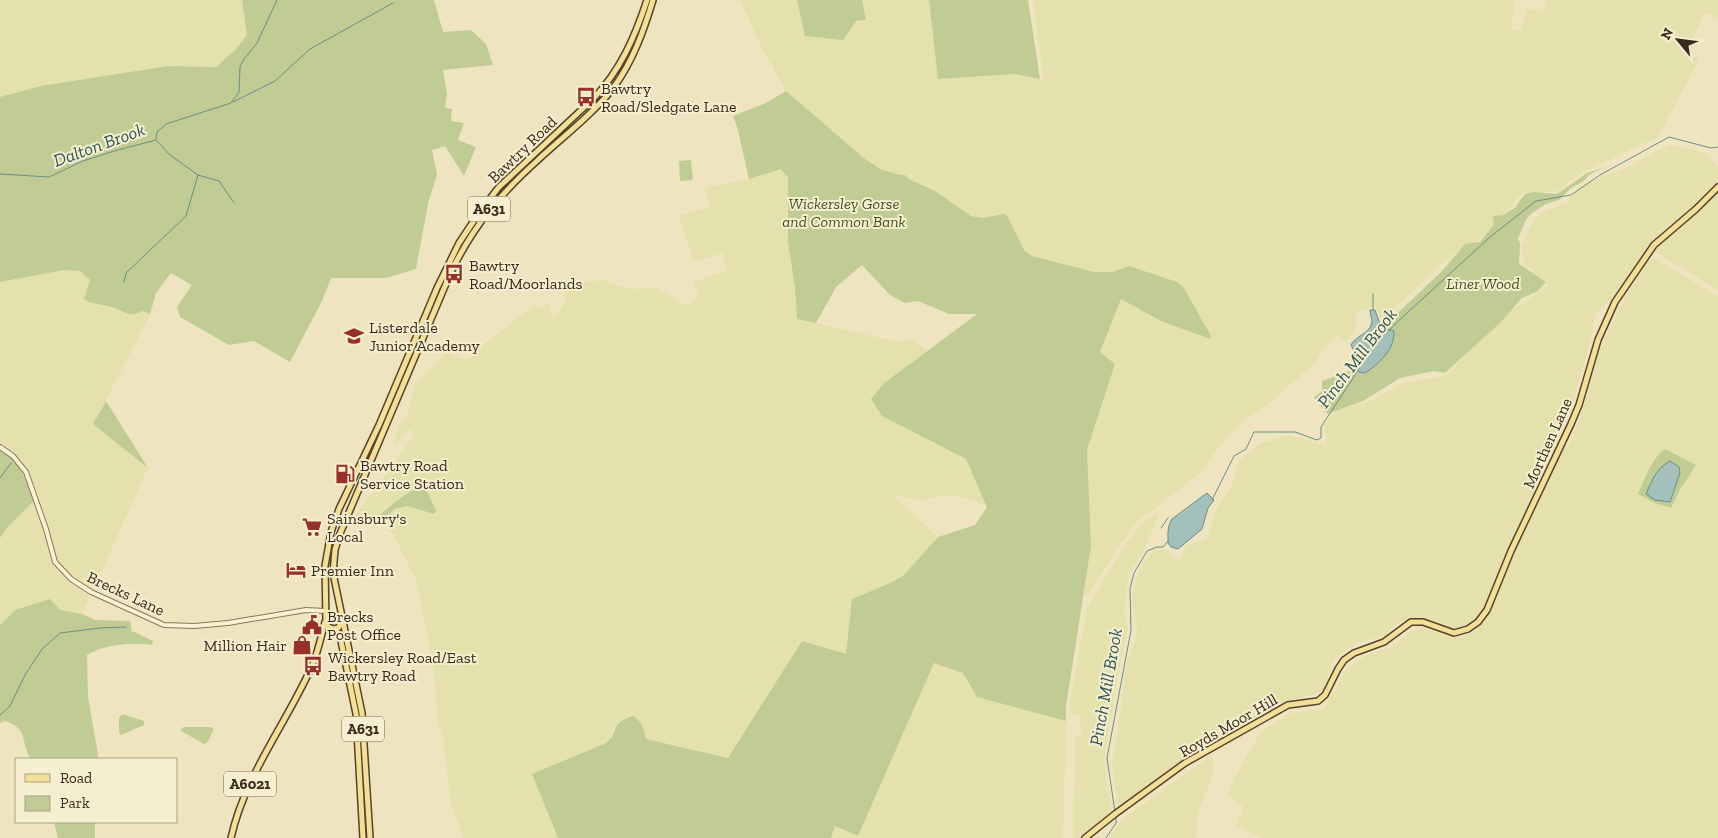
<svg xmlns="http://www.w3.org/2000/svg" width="1718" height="838" viewBox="0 0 1718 838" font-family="'Zilla Slab',serif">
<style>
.farmland{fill:#e4e1ad}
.green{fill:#c0cc94}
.water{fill:#a3c0bb;stroke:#6a8e89}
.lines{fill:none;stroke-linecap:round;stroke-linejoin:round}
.stream{stroke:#6a8e89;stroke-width:1}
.minor-casing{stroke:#887658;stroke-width:6}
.major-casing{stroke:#55432c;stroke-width:8}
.minor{stroke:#f9f2d3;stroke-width:4}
.major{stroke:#f3df96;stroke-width:5}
.labels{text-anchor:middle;stroke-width:4;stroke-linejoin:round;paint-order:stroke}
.shield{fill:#f6efcf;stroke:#706652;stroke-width:1}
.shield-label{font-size:15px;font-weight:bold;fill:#372c1c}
.poi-label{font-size:16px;fill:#372c1c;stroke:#f6efcf;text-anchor:start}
.street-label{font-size:16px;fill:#372c1c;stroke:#f6efcf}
.park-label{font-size:16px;font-style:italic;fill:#425423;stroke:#f6efcf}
.water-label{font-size:18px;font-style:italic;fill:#2b5557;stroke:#f6efcf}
</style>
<rect width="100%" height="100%" fill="#eee5c0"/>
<path class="farmland" d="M0,0H242L247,35L235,50L216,67L168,66L0,97Z
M740,0H797L805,36L865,20L862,0H929L938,79L1015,74L1040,79L1044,82L1033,0H1514L1512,30L1520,31L1527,8L1542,12L1546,0H1718V18L1705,12L1686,53L1699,60L1658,137L1582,172L1559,191L1523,193L1478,241L1451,255L1382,320L1374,306L1357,312L1356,323L1353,333L1346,342L1338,335L1319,354L1316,362L1266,406L1241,423L1218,448L1203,471L1137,522L1121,543L1088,594L1084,595L1091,546L1087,450L1115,364L1100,352L1121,299L1161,321L1210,339L1211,336L1184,288L1129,266L1112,272H1094L1032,256L1024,250L1007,216L1004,214L982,218L971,216L935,191L909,179L905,175L896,174L880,169L865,159L786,91L762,48Z
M1670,145L1704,152L1718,166V180L1708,194L1663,230L1650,243L1619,291L1596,313L1589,346L1571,410L1506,555L1499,565V574L1485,607L1478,619L1464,628L1452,629L1417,617L1397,623L1384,636L1356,643L1334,659L1322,692L1288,701L1218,738L1118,807L1112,767L1122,701L1125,668L1135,640L1137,626L1132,606L1133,590L1139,570L1153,551L1165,549L1179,561L1185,547L1207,538L1217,508L1232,485L1238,463L1259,444L1288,435L1327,446L1324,425L1335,412L1375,399L1402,383L1445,376L1507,313L1549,285L1526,266L1521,247L1534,219L1547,210L1567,203L1579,186L1621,170Z
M782,169L788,178V243L795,287L797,318L898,342L912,338L927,351L908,365L882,416L966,459L987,506L966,498L942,495L925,501L897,496L896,498L938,537L903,576L888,584L846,654L802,641L728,758L646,739L643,727L633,716L622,719L615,727L610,740L606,743L533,774L558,838H464L451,804L443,735L438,722L433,663L416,579L393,535L386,525L382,524L394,509L408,506L434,514L436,510L430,500L428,491L422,485L404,495L388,506L372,523L357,526L356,515L415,434L408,429L397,444L393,442L401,421L406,418L416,384L447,352L465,360L534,305L539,308L549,303L552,318H555L565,301V291L563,284L569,279L577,283L604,280L629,289L656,288L677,298V302L688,305L695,300L698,293L694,282L727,270L722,253L694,262L679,216L710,206L705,188L749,179Z
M1718,191V290L1654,251L1671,233L1701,210Z
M1654,258L1718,296V838H1263L1237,826L1243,810L1242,806L1228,796L1234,779L1261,731L1291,713L1324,709L1347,668L1367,655L1393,646L1411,631L1424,627L1445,636L1456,637L1465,636L1478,628L1486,619L1561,450L1570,444L1585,403L1596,358L1604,341L1621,305L1649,259Z
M64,270L80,271L90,280L84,299L89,302L135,314L142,311L150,314L94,424L148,468L93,590L67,572L58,561L54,550L49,529L29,469L21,459L0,443V282Z
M34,501L45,534L51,562L63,576L90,597L82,614L60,610H15L0,625V538L7,528Z
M1156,513L1158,517L1142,554L1129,573L1124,612L1128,628L1121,657L1104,760L1112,812L1081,838H1073L1075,754L1074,737L1081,734L1080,716L1070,713L1071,697L1087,609L1124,546L1140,526Z
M934,663L963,673L977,697L1066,721L1063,838H831L835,826L858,836Z
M1212,755L1214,772L1198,813L1196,838H1110L1111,834L1126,816Z"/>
<path class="green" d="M242,0H434L443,32L471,30L486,44L493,65L443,70L447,94L445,108L452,109L451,121L464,123L458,140L476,147L464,176L445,146L432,150L437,174L428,204L416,269L386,278H331L322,301L290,362L254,341L229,345L180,317L177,307L192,285L171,273L156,293L150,314L142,311L135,314H128L115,308L89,302L84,299L90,280L80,271L64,270L0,282V97L41,86L168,66L216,67L235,50L247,35Z
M797,0H862L866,20L856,21L843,40L805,36Z
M929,0H1028L1040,79L1015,74L938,79Z
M786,91L865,159L880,169L896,174L905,175L909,179L935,191L971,216L982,218L1004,214L1007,216L1024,250L1032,256L1094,272H1112L1129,266L1177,282L1184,288L1211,336L1210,339L1161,321L1121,299L1100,352L1115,364L1087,450L1091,546L1066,706V721L977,697L963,673L934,663L858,836L835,826L831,838H558L532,774L606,743C620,732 609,723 633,716C642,721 644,729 646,739L728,758L802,641L846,654L852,599L888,584L903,576L938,537L975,525L987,507L966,459L882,416L871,399L883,384L977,314H949L918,301L905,303L890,295L862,265L836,287L816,323L797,319L795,287L788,243V178L781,169L749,179L738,130L733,116L766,103Z
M691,160L693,180L680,181L679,161Z
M1603,168L1589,175L1584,181L1571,188L1559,200L1546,204L1532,213L1527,218L1518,238L1520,244L1519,264L1546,282L1538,291L1522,298L1501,322L1445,373L1434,371L1400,378L1363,401L1327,414L1314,397L1322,391V381L1354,369L1367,370L1391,333L1386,324L1441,272L1465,244L1480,242L1494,224L1493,216L1503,215L1516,207L1520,200L1525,194L1534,192L1557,194L1587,173Z
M106,401L148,468L93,424Z
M1665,449L1696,465L1681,488L1671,508L1655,503L1638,494C1645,479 1651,459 1665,449Z
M0,450C20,462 26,479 34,501L7,528L0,538Z
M422,485C429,492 431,502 436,510L434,514L407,506L394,509L382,524L372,523C388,506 402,496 422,485Z
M50,599L60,610L82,614L95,620L130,621L132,631L153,641L152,645C131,642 106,644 87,655L88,697L98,754L97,759H31C19,742 31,730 5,721L0,723V625L15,610Z
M122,714L144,721V725L121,735L119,733V718Z
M184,727H210L214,729L207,743L204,744L181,731L182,728Z
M54,822H95V838H58Z"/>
<path class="water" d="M1370,310H1375L1381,327L1394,331C1395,349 1379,364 1365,373L1359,372C1355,361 1358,357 1351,345C1355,336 1370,334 1372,322C1372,319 1370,314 1370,310Z
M1670,461L1679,467L1680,473L1670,502L1655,500L1646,494C1652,481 1656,468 1670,461Z
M1207,493L1214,500L1208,508L1202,529L1178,549L1171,547L1168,543C1168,534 1167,527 1172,519Z"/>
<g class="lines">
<path class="stream" d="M233,102L275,81L310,49L393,3
M157,141L170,155L198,175L219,181L234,203
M0,174L49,177L83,161L114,151L156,140L157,132L166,124L231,103L239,92L240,67L244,59L257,43L277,0
M124,282L126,273L186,216L198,175
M1373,310V294
M1389,331L1395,324L1490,237L1536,201L1571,195L1600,175L1669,137L1711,148L1718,147
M0,478L11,463
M1212,500L1234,456L1246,449L1254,432H1295L1317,440L1321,438V427L1359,369
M1161,528L1168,518
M0,715L10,706L25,675L42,649L60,633L100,628L126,627
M1115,812L1107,758L1131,630L1130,589L1134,573L1147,551L1157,547H1163L1169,540
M1106,838L1116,823V815"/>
<defs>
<path id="minor" d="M0,447L13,456L26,472L46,529L55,562L71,579L91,592L164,625L194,626L228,623L306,610L326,611"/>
<path id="major" d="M343,621L338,628L333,629L327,626L326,621L325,566L331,532L339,509L379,425L437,288L459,243L481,210L499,187L593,99C620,71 635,37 647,0
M333,629L337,632L340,636L356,714L363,838
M231,838C245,775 286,724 312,666C318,652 321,637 325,622
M370,838L362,713L333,573L335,550L339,536L451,272C474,225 500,194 539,159C564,136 594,113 614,87C633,61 644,30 653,0
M1085,838L1115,814L1185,763L1288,705L1318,701L1325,695L1338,669L1344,660L1354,653L1384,642L1411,622H1423L1454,633L1468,629L1478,622L1487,610L1511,551L1571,424L1579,405L1598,340L1615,302L1654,245L1696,209L1718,187"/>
</defs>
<use href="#minor" class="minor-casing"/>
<use href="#major" class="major-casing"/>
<use href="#minor" class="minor"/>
<use href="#major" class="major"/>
</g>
<defs>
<symbol id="bus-bare" viewBox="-9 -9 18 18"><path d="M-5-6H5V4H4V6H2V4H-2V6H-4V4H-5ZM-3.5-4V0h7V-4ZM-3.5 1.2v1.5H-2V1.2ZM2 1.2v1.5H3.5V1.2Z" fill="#973127" stroke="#f6efcf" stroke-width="2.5" paint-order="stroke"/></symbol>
<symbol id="school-bare" viewBox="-9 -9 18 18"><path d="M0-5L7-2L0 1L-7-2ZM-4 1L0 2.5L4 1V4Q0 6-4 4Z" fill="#973127" stroke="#f6efcf" stroke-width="2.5" paint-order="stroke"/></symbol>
<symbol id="fuel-bare" viewBox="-9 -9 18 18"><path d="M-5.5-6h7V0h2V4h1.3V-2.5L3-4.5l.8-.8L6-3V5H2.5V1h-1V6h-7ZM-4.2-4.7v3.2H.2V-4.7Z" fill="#973127" stroke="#f6efcf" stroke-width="2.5" paint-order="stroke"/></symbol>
<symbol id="supermarket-bare" viewBox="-9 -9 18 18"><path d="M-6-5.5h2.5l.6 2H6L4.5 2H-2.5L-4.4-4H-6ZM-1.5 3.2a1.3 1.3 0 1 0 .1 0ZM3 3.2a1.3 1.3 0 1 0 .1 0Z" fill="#973127" stroke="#f6efcf" stroke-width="2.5" paint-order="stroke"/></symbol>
<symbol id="hotel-bare" viewBox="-9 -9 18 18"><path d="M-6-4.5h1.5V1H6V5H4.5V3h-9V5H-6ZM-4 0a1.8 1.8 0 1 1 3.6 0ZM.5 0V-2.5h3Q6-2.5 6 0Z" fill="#973127" stroke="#f6efcf" stroke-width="2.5" paint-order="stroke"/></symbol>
<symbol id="civic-bare" viewBox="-9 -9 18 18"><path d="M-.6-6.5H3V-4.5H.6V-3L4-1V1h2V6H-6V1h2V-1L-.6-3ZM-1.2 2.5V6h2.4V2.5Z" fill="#973127" stroke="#f6efcf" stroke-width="2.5" paint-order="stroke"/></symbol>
<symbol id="shop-bare" viewBox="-9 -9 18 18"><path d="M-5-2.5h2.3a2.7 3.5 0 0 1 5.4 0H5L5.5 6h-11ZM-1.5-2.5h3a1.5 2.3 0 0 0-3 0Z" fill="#973127" stroke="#f6efcf" stroke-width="2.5" paint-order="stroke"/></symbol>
</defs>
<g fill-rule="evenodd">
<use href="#bus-bare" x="572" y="83" width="28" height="28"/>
<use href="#bus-bare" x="440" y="260" width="28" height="28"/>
<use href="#school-bare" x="340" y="322" width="28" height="28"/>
<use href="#fuel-bare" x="331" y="460" width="28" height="28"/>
<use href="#supermarket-bare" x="298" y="513" width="28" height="28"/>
<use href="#hotel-bare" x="282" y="556" width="28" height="28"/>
<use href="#civic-bare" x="298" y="611" width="28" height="28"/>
<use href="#shop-bare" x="288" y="631" width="28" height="28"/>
<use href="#bus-bare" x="299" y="652" width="28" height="28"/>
</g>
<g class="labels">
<g class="shield">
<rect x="468" y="196.5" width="42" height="25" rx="4"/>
<rect x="342" y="716.5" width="42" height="25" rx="4"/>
<rect x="224" y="771.5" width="52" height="25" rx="4"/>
</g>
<g class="shield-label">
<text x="489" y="214">A631</text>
<text x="363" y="734">A631</text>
<text x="250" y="789">A6021</text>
</g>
<g class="poi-label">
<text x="601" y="94">Bawtry<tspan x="601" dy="18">Road/Sledgate Lane</tspan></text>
<text x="469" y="271">Bawtry<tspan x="469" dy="18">Road/Moorlands</tspan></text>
<text x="369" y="333">Listerdale<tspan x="369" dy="18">Junior Academy</tspan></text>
<text x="360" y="471">Bawtry Road<tspan x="360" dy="18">Service Station</tspan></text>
<text x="327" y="524">Sainsbury's<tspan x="327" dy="18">Local</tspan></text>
<text x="311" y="576">Premier Inn</text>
<text x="327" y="622">Brecks<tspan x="327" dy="18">Post Office</tspan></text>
<text x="287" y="651" text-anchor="end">Million Hair</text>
<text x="328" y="663">Wickersley Road/East<tspan x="328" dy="18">Bawtry Road</tspan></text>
</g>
<g class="street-label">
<text transform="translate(522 149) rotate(-44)" y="6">Bawtry Road</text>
<text transform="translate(1547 443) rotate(-66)" y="6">Morthen Lane</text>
<text transform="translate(126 593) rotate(25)" y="6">Brecks Lane</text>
<text transform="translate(1228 725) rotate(-30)" y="6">Royds Moor Hill</text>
</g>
<g class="park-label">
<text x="844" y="209">Wickersley Gorse<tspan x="844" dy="18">and Common Bank</tspan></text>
<text x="1483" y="289">Liner Wood</text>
</g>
<g class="water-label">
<text transform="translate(99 145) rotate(-20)" y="6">Dalton Brook</text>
<text transform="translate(1357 358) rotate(-53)" y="6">Pinch Mill Brook</text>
<text transform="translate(1106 687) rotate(-80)" y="6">Pinch Mill Brook</text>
</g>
</g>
<rect x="15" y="758" width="162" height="65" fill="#f6efcf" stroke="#aaa187"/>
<rect x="25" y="774" width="25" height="8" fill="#f3df96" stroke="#aaa187"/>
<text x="60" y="783" font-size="15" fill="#372c1c">Road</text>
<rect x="25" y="796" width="25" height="15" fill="#c0cc94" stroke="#aaa187"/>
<text x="60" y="808" font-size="15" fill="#372c1c">Park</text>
<g transform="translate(1678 40) rotate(299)" stroke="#f6efcf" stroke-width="4" paint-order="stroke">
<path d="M0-4L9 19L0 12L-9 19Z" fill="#372c1c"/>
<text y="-8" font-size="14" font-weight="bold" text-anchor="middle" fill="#372c1c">N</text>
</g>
</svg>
